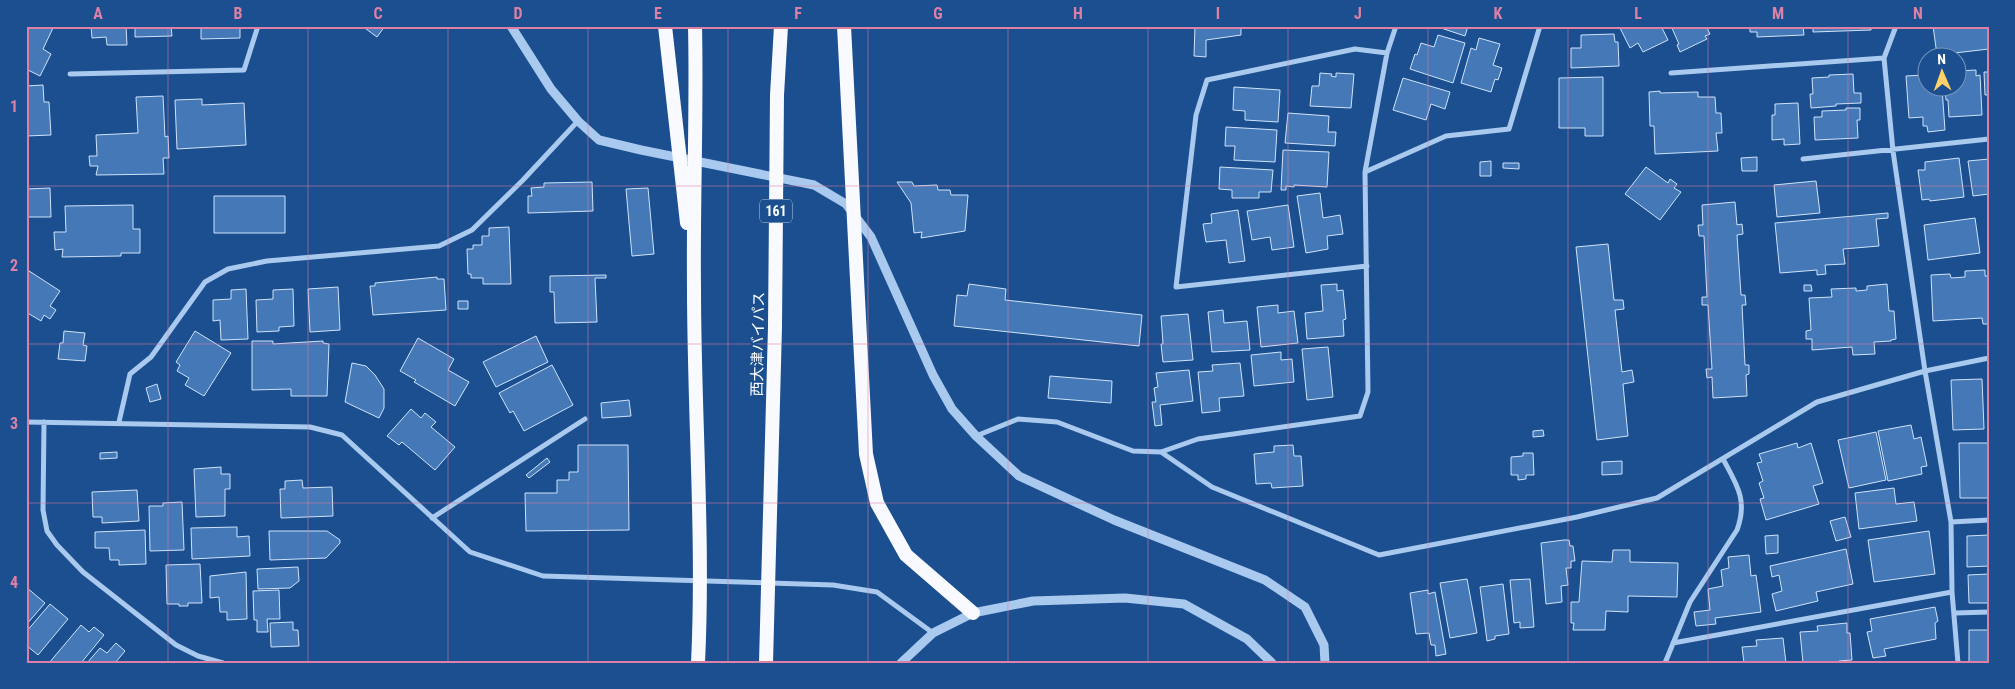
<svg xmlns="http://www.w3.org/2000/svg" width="2015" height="689" viewBox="0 0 2015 689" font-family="'Roboto Condensed','Noto Sans JP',sans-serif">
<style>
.building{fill:#4478b7;stroke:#cfe3fa}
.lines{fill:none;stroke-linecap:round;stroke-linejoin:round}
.minor{stroke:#a9c9ee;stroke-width:5}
.tertiary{stroke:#a9c9ee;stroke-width:9}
.trunk{stroke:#f8faff;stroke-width:14}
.grid{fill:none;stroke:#dd80a5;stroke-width:1;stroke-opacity:0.55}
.labels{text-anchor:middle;stroke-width:4.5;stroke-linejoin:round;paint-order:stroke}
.shield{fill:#1b4f8f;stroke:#bbcadd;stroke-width:1}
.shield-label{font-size:14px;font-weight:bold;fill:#fff}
.street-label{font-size:15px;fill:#fff;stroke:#1b4f8f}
.neatline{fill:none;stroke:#dd80a5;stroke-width:2}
.grid-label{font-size:16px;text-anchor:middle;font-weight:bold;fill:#dd80a5}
</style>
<rect width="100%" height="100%" fill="#1b4f8f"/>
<path class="building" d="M30,26H50L53,28L43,49L51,54L40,76L26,69V34Z
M91,26H126L127,45H107L106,37L92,38Z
M135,26H171L172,36L135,37Z
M201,26H240V38L201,39Z
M362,26H385L377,37Z
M1195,26H1241V35L1206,40V57L1194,56Z
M1435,26H1468L1465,36Z
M1619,26H1661L1668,40L1643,52L1638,43L1630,48Z
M1671,26H1706L1710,34L1705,36L1707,39L1680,52L1677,45L1679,44Z
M1750,26H1803L1804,35L1757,37V32H1750Z
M1813,26H1871V30L1813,32Z
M1933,26H1989V49L1937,55Z
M1614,34L1615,42H1618L1619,66L1571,68V48H1581V35Z
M1438,35L1465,43L1453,83L1410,69L1415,54L1417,55L1421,43L1434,47Z
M1479,38L1500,44L1493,65L1502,68L1498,80L1495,79L1491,92L1461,83L1471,48L1476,50Z
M1976,70V76L1980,75L1982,115L1949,117L1948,100H1946L1945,88H1958V71Z
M1984,72H1989V95H1985Z
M1320,73L1332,74L1331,76L1336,77V73L1354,74L1351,108L1310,106L1312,86H1319Z
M1853,74L1854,93H1861V103L1836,104V106L1811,108L1810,94H1813L1812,78L1829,77V75Z
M1924,75H1928V88H1942L1945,130L1928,132L1927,126H1923V117L1909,118L1906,76Z
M1603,77V136H1585V128H1559V78Z
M1403,78L1450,92L1445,109L1431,104L1426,120L1393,110Z
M43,85L44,102H49L51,135L26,136V86Z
M1234,87L1280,90L1278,122L1245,120V111L1233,110Z
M1660,91V93L1698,92V97H1715L1716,113H1721L1722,133H1716L1718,151L1655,154L1654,126H1650L1649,92Z
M163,96L165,137L168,136L169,158H163L164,174L96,175L98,166H90L89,156H97L96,135L138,133L136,97Z
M202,99V105L244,103L246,145L177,149L175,100Z
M1798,103L1800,144L1784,145V139L1772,140V115H1775V104Z
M1846,108H1860V120H1857L1858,138L1815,140L1814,117H1822V111L1846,110Z
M1288,113L1329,116L1328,132H1336L1335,146L1285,143Z
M1226,127L1277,130L1275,162L1234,160L1235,146H1225Z
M1283,150L1329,152L1327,187L1294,185V187L1286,186V190H1281Z
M1757,157V171H1742L1741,158Z
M1959,158L1964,197L1930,201L1929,199L1922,200L1918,170H1925V162Z
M1989,159V194L1973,196L1968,161Z
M1491,161V176H1480V162Z
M1503,163H1519V169L1503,168Z
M1220,167L1273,170L1271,192H1259V198H1232V190L1219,189Z
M1646,167L1668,183L1670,179L1677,184L1674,188L1681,192L1660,220L1625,194Z
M1816,181L1820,213L1777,217L1774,185Z
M592,182L593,211L528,213V196H532L531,188L544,187V183Z
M897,182H912L914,186L937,185L938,190H950L951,195H968L965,231L921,238L922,232L914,233L911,203Z
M50,188L51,217H26V189Z
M648,188L654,254L632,256L626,189Z
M1320,193L1323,218L1340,215L1343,234L1327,236L1328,249L1306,253L1297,196Z
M214,196H285V233H214Z
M1735,202L1737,225L1742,224L1743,234L1737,235L1741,295H1745L1746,305H1742L1745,365H1749V374L1746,375L1747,396L1713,398L1712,377L1707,378L1706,369H1712L1708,305H1702V297H1707L1704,236H1699L1698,225H1703L1702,205Z
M133,205V229H140V253H121V256L62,257L63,249L55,250L54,232H66L65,206Z
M1288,205L1294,247L1272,250L1270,237L1252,240L1247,211Z
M1238,210L1245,261L1229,263L1226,240L1206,242L1203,224L1212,223L1211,214Z
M1888,213V218L1876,219L1879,246L1843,249L1845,264L1825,265L1826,274L1817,275V270L1780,273L1775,223Z
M1975,218L1980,253L1928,260L1924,225Z
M509,227L511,284H483V278H471V274H468L467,249H473V245H482V236H489V228Z
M1608,244L1614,300H1623L1624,309L1615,310L1622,372L1632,370L1634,382L1623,384L1628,436L1597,440L1576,247Z
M26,269L60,291L50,306L56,310L50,319L44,315L41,321L26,312Z
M1985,270V276H1989V324H1983L1982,318L1933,321L1931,275L1950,274L1951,278L1965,277V271Z
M606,275V278H595L597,322L555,323L554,292H550V276Z
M437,277V279H444L446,310L373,315L370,286H375V283Z
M969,284L1006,289L1005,300L1142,315L1139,346L954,326L957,295L967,296Z
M1337,284V291L1343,290L1346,319L1343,320L1344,336L1307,339L1305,313L1323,311L1321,285Z
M1887,284L1889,311H1894L1896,339L1891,340V341L1874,342L1875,354L1853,355L1852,347L1812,350V339H1806V331L1811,330L1809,298L1832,297L1831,289L1856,288V291L1867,290V286Z
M1804,285H1811L1812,291H1804Z
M338,287L340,330L310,332L308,289Z
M246,289L248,339L221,340L220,320L213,321V300L231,299V290Z
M293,289L294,326L279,327V331L257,332L256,300L273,299V290Z
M458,301H468V309H458Z
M1278,305V313L1294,311L1298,343L1261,347L1257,307Z
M1223,310L1224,323L1247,321L1250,350L1212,352L1208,312Z
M1188,314L1193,360L1163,362L1161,344H1163L1161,316Z
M64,331L85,333L83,345L87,346L85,361L58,359L60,343H63Z
M195,331L231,353L204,396L185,385L189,378L177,371L180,365L176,362Z
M536,336L548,362L496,387L483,362Z
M418,338L454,359L448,370L469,382L455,406L414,382L416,380L400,371Z
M252,341H273V344L323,341V343L329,344L327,396H291V389L252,390Z
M1328,347L1333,397L1307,400L1302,349Z
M1281,352V360L1292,359L1294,382L1254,386L1251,355Z
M352,363L366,366L375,375L384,389V408L379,418L345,402Z
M1240,363L1244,396L1219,398L1220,411L1202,413L1198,372L1213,371L1212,365Z
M552,365L573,405L524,431L513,411L510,413L499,393Z
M1189,370L1193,401L1160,405L1162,425L1155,426L1152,402H1156L1154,388L1158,387L1156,373Z
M1050,376L1112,381L1111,403L1048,398Z
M1982,379L1984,429L1953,430L1951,380Z
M157,384L161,399L150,402L146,388Z
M629,400L631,416L602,418L601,403Z
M411,409L421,418L425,413L436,422L431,427L455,447L435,470L402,442L399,445L387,436Z
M1911,425L1914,439L1921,437L1927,466L1921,467L1922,474L1888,481L1878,431Z
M1543,430L1544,436L1533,437V431Z
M1876,432L1886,480L1849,488L1838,440Z
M1797,443L1798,448L1811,443L1823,483L1813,486L1819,504L1766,520L1760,499L1764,498L1759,483L1763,481L1757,463L1762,462L1759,454Z
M1959,443H1989V498H1960Z
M578,445H628L629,530L526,531L525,493H557V480H569V472H578Z
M1293,445L1294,456H1301L1303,486L1272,488L1271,483L1256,484L1254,454L1274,452V446Z
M117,452V458L100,459V453Z
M1523,453H1533L1534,475H1526V479L1518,480V475H1511V457L1523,456Z
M547,458L550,462L529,478L526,475Z
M1622,461V474L1602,475V462Z
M221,467V474H230V489H225V516L196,517L194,469Z
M302,480L303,488L332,487L333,516L281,518L280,489H285V481Z
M1894,488L1896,504L1914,502L1917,521L1859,529L1855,493Z
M137,490L139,521L102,523V517H93L92,492Z
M182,502L184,550L150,551L149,506H163V503Z
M1845,517L1851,537L1836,541L1830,521Z
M237,527V537L249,536L250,556L192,559L191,528Z
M145,530L146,564L119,565V560H110L109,548H95V532Z
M269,531H327L340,540V543L326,558L270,560Z
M1929,531L1935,574L1874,582L1868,540Z
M1778,535V553L1766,554L1765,536Z
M1989,535V566L1967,567V536Z
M1564,540H1569L1570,546H1573L1575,561H1571V568H1566L1568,585L1561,586L1562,602L1546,604L1541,543Z
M1846,549L1853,584L1816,592L1818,601L1776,611L1772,594L1782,591L1779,575L1772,577L1770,566Z
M1613,550H1630V562L1678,563L1677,597L1628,596V612L1606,611L1605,630H1573L1574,623H1571V602H1579L1582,561L1612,562Z
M1749,555L1751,576L1756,575L1761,612L1715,618L1716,624L1696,626L1694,612L1710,610L1708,589L1723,586L1721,570L1729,568L1728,557Z
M200,564L202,603H188V606H179V604H167L166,565Z
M298,567L299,581L290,588L258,589L257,569Z
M246,572L247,619L227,620V612H220L219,597L210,598V576Z
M1989,574V603H1969L1968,575Z
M1467,579L1477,633L1450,638L1440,583Z
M1530,579L1534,627L1520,628V622L1514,623L1510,580Z
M1503,584L1509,634L1495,636V639L1487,641L1480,587Z
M26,587L45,603L26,625Z
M279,590L280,619H267L268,632H257V620H254L253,591Z
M1428,590V594L1435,592L1446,654L1436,656L1435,645H1431L1429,633L1416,634L1410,593Z
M50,604L68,619L38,655L26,645V632Z
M1935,607L1938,621L1935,623L1936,639L1884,649L1886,656L1873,658L1867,632L1872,631L1870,619Z
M293,622V630H298L299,646L271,647L270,623Z
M1847,623V633H1850L1852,660L1839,661L1840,663H1803L1800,632L1818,631L1817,626Z
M81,625L89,632L94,627L104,635L81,663H49Z
M1969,630H1989V662L1969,663Z
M1783,638L1786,663H1744L1742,647L1757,646L1756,640Z
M116,643L125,651L115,663H87L100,648L107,653Z"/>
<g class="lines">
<path class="minor" d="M1896,26L1884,58L1893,151L1925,371L1951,522L1952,592L1958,663
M1671,73L1884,58
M70,74L244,70L258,26
M1803,159L1989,139
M1365,172L1387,53L1396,26
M1367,266L1176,287L1196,115L1207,80L1355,49L1387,53
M26,422L310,427L342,435L470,552L543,576L833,585L877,592L933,633
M44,422L43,510L47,531L57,545L83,572L176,645L198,656L223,663
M119,422L130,374L151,357L205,282L228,269L267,261L439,246L472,230L523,180L578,121
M976,436L1018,419L1057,422L1133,451L1161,452L1198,439L1360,416L1368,392L1365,172L1446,136L1509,129L1540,26
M1161,452L1212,487L1379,555L1577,517L1657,498L1817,402L1925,371L1989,358
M432,518L585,419
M1951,522L1989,520
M1955,613L1989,612
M1673,643L1952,592
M1665,663L1690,602L1737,530C1748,500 1737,485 1723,459"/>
<path class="tertiary" d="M511,26L551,89L578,121L599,140L641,150L814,185L846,204L871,237L933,375L952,409L976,436L1019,476L1114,520L1265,580L1305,607L1324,645L1325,663
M901,663L933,633L973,613L1033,601L1125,598L1184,604L1247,639L1272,663"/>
<path class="trunk" d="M665,26L687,223
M695,26C697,113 693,201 694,288C694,413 704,538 698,663
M844,26L866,454L877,503L906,555L973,613
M766,663L775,327L777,95L781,26"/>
</g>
<path class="grid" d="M168,26V663M308,26V663M448,26V663M588,26V663M728,26V663M868,26V663M1008,26V663M1148,26V663M1288,26V663M1428,26V663M1568,26V663M1708,26V663M1848,26V663M26,186H1989M26,344H1989M26,503H1989"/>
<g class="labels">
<rect class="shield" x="760" y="199.5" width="32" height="23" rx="4"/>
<g class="shield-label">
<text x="776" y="216">161</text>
</g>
<g class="street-label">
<text transform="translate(758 344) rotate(-89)" y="5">西大津バイパス</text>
</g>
</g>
<rect width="2015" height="689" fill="none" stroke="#1b4f8f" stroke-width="55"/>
<g transform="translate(1942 72) rotate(358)"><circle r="24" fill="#1b4f8f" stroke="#7695bc"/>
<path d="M0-4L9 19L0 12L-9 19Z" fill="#ffd166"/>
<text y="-8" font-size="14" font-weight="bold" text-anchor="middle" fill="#ffffff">N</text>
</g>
<rect x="28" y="28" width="1960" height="634" class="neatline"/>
<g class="grid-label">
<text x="98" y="19">A</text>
<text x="238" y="19">B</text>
<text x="378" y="19">C</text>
<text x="518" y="19">D</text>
<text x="658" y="19">E</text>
<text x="798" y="19">F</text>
<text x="938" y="19">G</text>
<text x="1078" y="19">H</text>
<text x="1218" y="19">I</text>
<text x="1358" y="19">J</text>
<text x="1498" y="19">K</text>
<text x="1638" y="19">L</text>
<text x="1778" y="19">M</text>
<text x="1918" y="19">N</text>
<text x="14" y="112">1</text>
<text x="14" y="271">2</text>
<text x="14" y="429">3</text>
<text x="14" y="588">4</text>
</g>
</svg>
